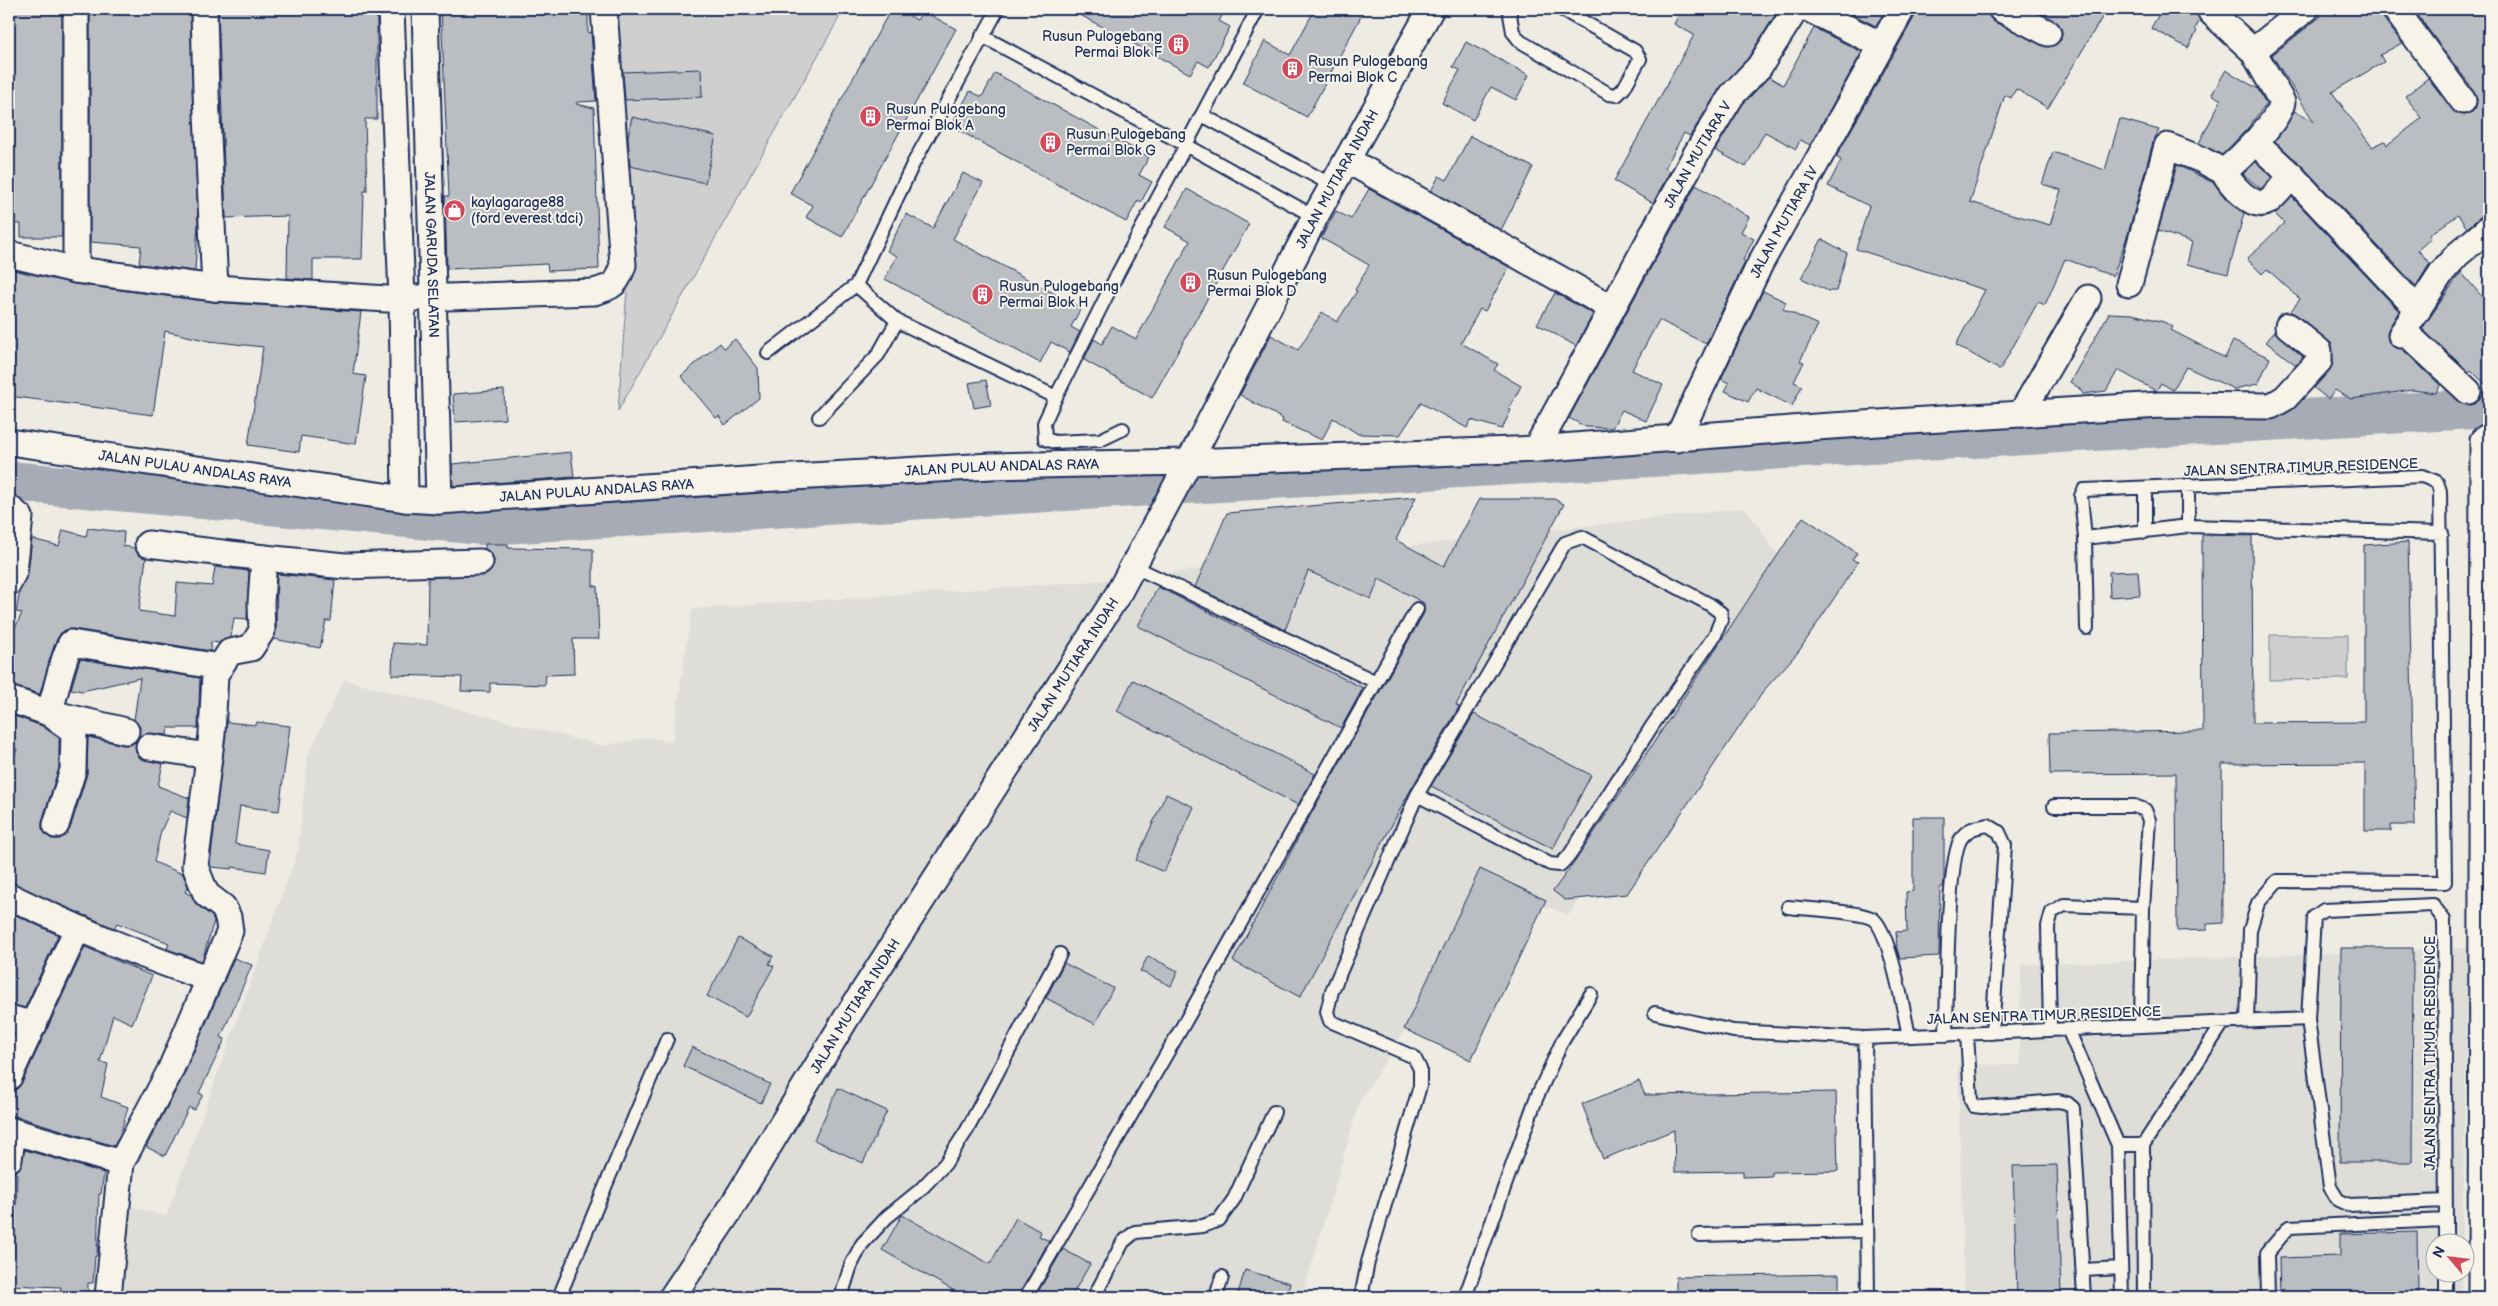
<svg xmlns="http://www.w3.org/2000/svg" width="2498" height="1306" viewBox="0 0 2498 1306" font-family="'Balsamiq Sans',sans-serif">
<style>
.built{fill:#deddd8}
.green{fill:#cfcfcf;stroke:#757f96}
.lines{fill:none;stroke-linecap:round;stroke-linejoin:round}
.river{stroke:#a6abb5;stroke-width:40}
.building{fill:#babdc2;stroke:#1b2f5e}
.lane-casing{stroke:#1b2f5e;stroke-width:16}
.street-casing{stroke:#1b2f5e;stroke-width:29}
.lane{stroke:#f7f3e8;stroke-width:12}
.street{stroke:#f7f3e8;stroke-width:25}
.labels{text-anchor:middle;stroke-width:4;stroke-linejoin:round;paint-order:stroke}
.poi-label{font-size:14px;fill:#1b2f5e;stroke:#f7f3e8;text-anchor:start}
.street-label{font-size:14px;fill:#1b2f5e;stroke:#f7f3e8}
</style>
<rect width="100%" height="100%" fill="#eeebe2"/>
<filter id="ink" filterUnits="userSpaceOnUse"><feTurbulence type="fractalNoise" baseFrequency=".02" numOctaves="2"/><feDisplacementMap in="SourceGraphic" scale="10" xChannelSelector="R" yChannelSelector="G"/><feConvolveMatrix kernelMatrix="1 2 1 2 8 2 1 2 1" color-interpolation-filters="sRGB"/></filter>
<g filter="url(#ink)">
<path class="built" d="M1745,508L1788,569L1569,915L1494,888L1360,1101L1302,1297H104L107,1199L166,1217L298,851L308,756L344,680L603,746L647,737L672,742L692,609L1096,581Z
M2468,948L2462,1243L2436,1244V1274H2462L2461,1297H1964L1958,1064L2020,1065L2021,965Z"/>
<path class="green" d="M614,9H844L618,411L627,290Z
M2270,635H2348V679L2270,680Z"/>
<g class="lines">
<path class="river" d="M9,481L483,525L2489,408"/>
</g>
<path class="building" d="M9,9H62V237H21V224H9Z
M90,9H190L198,224L195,271L139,264L141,246L90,242Z
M218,9H377V119H365L367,191H364L362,259H313V280L287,278L288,216L226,218Z
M441,9H588V33L591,32L596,101L577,102L576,104L594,108L599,269L548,271L547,264L447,269L445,196H449Z
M891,9H897L917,20L923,11L956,29L842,237L806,217L813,206L790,193Z
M1069,9H1213L1223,14L1219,21L1230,27L1209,67L1198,61L1190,74Z
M1315,9H1365L1307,117L1243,83L1265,41L1290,55Z
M1682,9H1779L1748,58L1720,88L1690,136L1684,133L1665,168L1670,171L1653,203L1614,181L1694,35L1674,24Z
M1845,9H1886L1876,26L1844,10Z
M1916,9H1987L1989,16L1994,22L2048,47L2055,45L2061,40L2062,33L2060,26L2032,9H2107L2048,108L2016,89L2011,98L2005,95L1970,202L2050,225L2061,190L2042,184L2053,152L2105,170L2120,119L2159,130L2153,142L2128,234L2113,276L2065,259L2045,305L2038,302L2000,370L1956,345L1985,290L1856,249L1869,206L1828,186L1841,160L1836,157L1915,16Z
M2162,9H2197L2200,20L2195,29L2197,31L2188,48L2151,28Z
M2320,9H2381L2383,18L2402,43L2380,55L2384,62L2332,92L2372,147L2385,141L2387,145L2422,118L2405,96L2428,78L2457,114L2464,115L2471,113L2476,106L2477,99L2475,92L2413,9H2489V214L2480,217L2467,228L2458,215L2429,235L2431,238L2418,250L2430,263L2416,286L2302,166L2275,141L2294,111L2314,122L2272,55L2320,17Z
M1814,28L1862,52L1810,145L1800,140L1796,149L1765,132L1746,167L1715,150L1743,104L1769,77L1783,85Z
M1466,42L1529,75L1516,100L1491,87L1473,120L1442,103L1460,70L1453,67Z
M701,69L702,97L625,100L623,72Z
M2226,70L2258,89L2266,104L2247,129L2222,155L2199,143L2221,100L2212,94Z
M995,73L1149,157L1139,175L1152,182L1141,202L1138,200L1126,222L951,126L970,91L982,97Z
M632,117L716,136L705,183L630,166L628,136Z
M1470,136L1533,167L1501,230L1431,191L1439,176L1447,180Z
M2256,162L2272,177L2261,189L2243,174Z
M2177,165L2214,183L2226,199L2244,213L2228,274L2187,264L2192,242L2158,231Z
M963,173L983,183L953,239L1081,308L1071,327L1080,332L1070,352L1051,342L1040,363L885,279L897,256L887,251L906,214L933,228Z
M1696,185L1749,217L1741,232L1754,239L1743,260L1745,262L1706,344L1659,320L1632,370L1663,385L1646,421L1622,410L1612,428L1586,427L1569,418Z
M1187,189L1249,224L1152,398L1084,360L1094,339L1102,344L1112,326L1136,339L1190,241L1165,227Z
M1369,189L1509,267L1485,311L1480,309L1461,343L1498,364L1494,370L1521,386L1509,409L1511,410L1502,429L1471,420L1467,428L1421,403L1400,435L1358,434L1333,418L1322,440L1282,422L1283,419L1240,395L1271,335L1298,350L1322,312L1337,322L1357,291L1355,290L1369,265L1321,238L1336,211L1351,219Z
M2292,197L2399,311L2389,328L2388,341L2394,347L2402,349L2440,385L2436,393L2412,390L2351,399L2335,390L2328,399L2314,388L2330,370L2333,361L2332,344L2297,315L2290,312L2300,299L2267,269L2262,274L2247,259L2284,223L2275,214Z
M1822,239L1847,253L1836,291H1828L1801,278Z
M9,269L74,284L213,302L361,312L353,374L366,376L356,444L301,436L299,452L248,445L263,347L209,341L165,331L153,415L9,396Z
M2461,272L2489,305V388L2471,370L2469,372L2422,329Z
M1763,291L1786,302L1783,309L1818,325L1800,361L1804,362L1794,382L1802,386L1792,406L1756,388L1748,402L1725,391L1729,383L1721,379Z
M1555,293L1593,314L1576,346L1537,324Z
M2109,313L2132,314L2164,322L2173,327L2171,330L2225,358L2233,341L2270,358L2258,384L2234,389L2186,367L2173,390L2161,383L2156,391L2118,370L2106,391L2083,394L2079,388L2070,382Z
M2275,331L2303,357L2296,365L2266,342Z
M735,339L758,368L759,398L725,425L719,416L716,418L681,376L720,343L724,348Z
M986,380L991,405L974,408L969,383Z
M504,390L505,419L455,422L453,394Z
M571,452L574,477L453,486L452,464Z
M1416,497L1396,540L1444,566L1480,499H1554L1564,504L1456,705L1459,707L1410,791L1300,997L1233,961L1312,812L1424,613V603L1379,579L1371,599L1308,571L1285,630L1195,587L1227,513Z
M1803,517L1857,553L1852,560L1858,562L1799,651L1765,689L1627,894L1565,900L1553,891L1576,860Z
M88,528L124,532L123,546L134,548L139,555L146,558L139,611L175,616L177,583L212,586L215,567L249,571L247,619L234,618L231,637L220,643L211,642V651L73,629L65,630L58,637L54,646L40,694L9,685V641L22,613L16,612L20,590L28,573L32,539L59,546L63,530L86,536Z
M2202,535L2252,536L2253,723L2364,722V545L2408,542L2415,825H2391V831H2365V763L2222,764L2223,923L2207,924V930L2177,931L2176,773L2050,774L2049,733L2203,731Z
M485,544H508V548L593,549V586H597L599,639H573L574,674L546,675L545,685L490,683V692L461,691L462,677L392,675L393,643L427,645L428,578L487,574L492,569L494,561L492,554L485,549Z
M2138,571L2140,595L2110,597L2109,572Z
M277,574L335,580L331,621H326L320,648L274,639L276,630Z
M1158,587L1363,688L1341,728L1138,626Z
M80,659L200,678L198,728H168L167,735L151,733L138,738L140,727L134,720L140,678L82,691L71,689Z
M1133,680L1315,774L1298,805L1117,711Z
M9,714L42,726L59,738V768L42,821V829L51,839H60L66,835L70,829L87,774L88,737L123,745H131L137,741L136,752L140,758L163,764L158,786L189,798L187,818L170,811L161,831L154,862L183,874L188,886L185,892L191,895L197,905L212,916L214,921L202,961L167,949L169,943L117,923L114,928L9,882V775L17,749L9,746L13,732L9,731Z
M1474,714L1591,775L1553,849L1431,786Z
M227,722L256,725L257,722L290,726L279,811L240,806L235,844L269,850L266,872L232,867V869L211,867L210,864Z
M1166,794L1194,807L1164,872L1136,860Z
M1913,817H1944V879L1943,887H1940L1939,956L1900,958L1897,949L1896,932L1907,931L1906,892L1913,891Z
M1480,869L1546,900L1471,1060L1404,1029Z
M9,912L58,935L25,1008L9,1004Z
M738,938L773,956L769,964L774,966L746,1017L707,996Z
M85,947L152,976L132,1024L113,1015L100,1062L108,1064L101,1097L128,1107L121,1132L114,1146L9,1114V1091L17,1089L22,1083Z
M2341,948H2413L2412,1162H2340Z
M1148,956L1178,971L1171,986L1140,971Z
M234,958L252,965L221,1037L225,1039L199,1093L203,1095L194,1110L189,1107L165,1156L146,1147L183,1077Z
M1064,963L1113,988L1095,1024L1046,998Z
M692,1047L770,1084L761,1103L683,1066Z
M1639,1081L1645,1095L1836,1092L1838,1171L1772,1172V1176L1743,1177V1171L1675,1172L1674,1130L1603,1159L1582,1104Z
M838,1088L887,1111L863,1163L814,1140Z
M25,1150L104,1173L101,1194H99L97,1256H95L93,1283H88V1297H60L61,1287L9,1285V1210H16L17,1174L12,1173L20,1168Z
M2057,1165L2061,1297H2017L2013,1166Z
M902,1215L990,1264L1016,1218L1041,1232L1039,1236L1049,1241L1018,1297H965L882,1250Z
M2417,1232L2418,1297H2280L2279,1258L2340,1256V1234Z
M1063,1249L1090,1264L1071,1297H1035Z
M1245,1270L1290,1283L1287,1297H1237Z
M1839,1274V1297H1676V1277Z"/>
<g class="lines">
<defs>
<path id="lane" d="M1509,9L1513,32L1520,41L1609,94L1617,95L1624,88L1640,59L1635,51L1561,9
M982,36L1186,145L1315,217
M1202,115L1332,185
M897,321L1056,397L1118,273L1258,9
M768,353L856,285
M1056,397L1044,423L1045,439L1055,442L1100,440L1123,429
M819,417L878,355L897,321L856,285L913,164L998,9
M2188,485V526
M2145,488V532
M2085,538L2081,496L2084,490L2422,476L2437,482L2440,491L2445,882L2277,881L2258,903L2250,930L2247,1021
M1133,566L1376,682
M2087,628L2085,538L2188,526L2442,533
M2054,806H2134L2145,810L2149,820L2143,908
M1788,907C1805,909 1860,911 1873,919C1890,931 1904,1013 1909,1036
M1655,1013L1733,1031L1865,1038L2308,1019
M2068,1029L2118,1145L2122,1297
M2050,1030L2048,926L2052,912L2064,905L2143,908L2141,1026
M1967,1034L1971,1100L1974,1106L1982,1107L2058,1101L2067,1103L2073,1108L2084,1297
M1946,1035C1947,1002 1946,857 1962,837C1969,828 1977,827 1988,825L1999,832L2005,845L1992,1033
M1865,1038L1868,1297
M2118,1145H2143
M2143,1145L2144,1297
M2143,1145L2223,1023
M2446,1201L2349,1205L2338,1200L2330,1187L2308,1019L2314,917L2324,910L2433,905L2444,920L2446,1220V1244
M1699,1235L1866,1231
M2083,1270L2121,1268
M559,1297L667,1039
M841,1297L851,1265L862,1244L887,1217L919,1191L945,1164L967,1130L1060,954
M1026,1297L1185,1022L1417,609
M1094,1297L1123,1242L1135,1232L1203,1226L1219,1220L1234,1199L1274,1112
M1216,1297L1222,1277
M1361,1297L1368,1262L1420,1086V1069L1414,1057L1330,1021L1327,1012L1332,991L1417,795L1565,543L1582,537L1709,604L1721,613V620L1715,635L1652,726L1569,856L1560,865L1550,864L1417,795
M1465,1297L1536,1099L1562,1042L1591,994
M2268,1297L2267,1253L2289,1227L2446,1220
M2446,1297V1274"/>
<g id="street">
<path d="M76,9V270"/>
<path d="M204,9L206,92L215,288"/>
<path d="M391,9L402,299L405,499"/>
<path id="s1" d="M425,9L439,501"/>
<path d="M1809,9L1881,45"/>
<path d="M2001,9L2048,33"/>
<path d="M2395,9L2463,101"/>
<path d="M2211,12L2253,51L2306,9"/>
<path d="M2255,142L2292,176L2418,310"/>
<path d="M1347,160L1612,308"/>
<path d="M2224,172C2230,183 2252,210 2267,202C2276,196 2284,184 2292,176"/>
<path d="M9,254L76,270L215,288L387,299L594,292C614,286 616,285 623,265L604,9"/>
<path d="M2129,284L2167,146L2200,159L2224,172C2239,159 2280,120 2282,102L2253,51"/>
<path d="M2405,332L2468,391"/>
<path d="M2401,335L2442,272L2457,255L2489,228"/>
<path d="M2021,414L2088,298"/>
<path id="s2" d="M1677,439L1760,264L1902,9"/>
<path id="s3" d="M9,442L405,499L439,501L775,478L991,466L1189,462L1536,449L1816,427L2160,405L2271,406L2285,398L2319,361V351L2288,326"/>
<path id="s4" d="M1536,449L1696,154L1732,95L1759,67L1796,9"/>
<path d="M9,508L20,517L14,571L9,582"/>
<path d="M264,558L345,566L480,562"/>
<path d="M9,699L49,713C57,690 60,665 71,643L220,667"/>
<path d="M49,713L74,731L73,770L56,825"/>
<path d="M55,714L126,731"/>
<path d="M149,747L209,756"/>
<path d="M9,896C75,928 140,956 210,979"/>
<path d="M9,1018L34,1025"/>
<path d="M9,1077L77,929"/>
<path d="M9,1130L121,1163"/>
<path d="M9,1159L13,1133"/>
<path d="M108,1297L121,1163L170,1071L230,931L228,917L223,907L206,894L195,866L212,734L215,674L230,652L251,648L262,631L261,603L264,558L148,544"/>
<path id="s5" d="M672,1297L728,1213L847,1017L1118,594L1189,462L1315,217L1431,9"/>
<path d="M2481,1297L2483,440L2487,437"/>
</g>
</defs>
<use href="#lane" class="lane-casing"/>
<use href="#street" class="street-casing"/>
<use href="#lane" class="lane"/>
<use href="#street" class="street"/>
</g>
</g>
<defs>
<symbol id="building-disc" viewBox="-11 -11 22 22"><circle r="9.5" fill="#d1495b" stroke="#f7f3e8"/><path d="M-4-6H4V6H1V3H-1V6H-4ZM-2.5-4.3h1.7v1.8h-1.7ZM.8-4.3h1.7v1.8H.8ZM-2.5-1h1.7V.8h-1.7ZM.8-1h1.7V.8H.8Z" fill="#fff"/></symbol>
<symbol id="shop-disc" viewBox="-11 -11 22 22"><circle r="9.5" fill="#d1495b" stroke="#f7f3e8"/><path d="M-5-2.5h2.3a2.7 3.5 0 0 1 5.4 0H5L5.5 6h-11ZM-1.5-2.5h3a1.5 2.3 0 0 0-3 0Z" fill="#fff"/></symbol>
</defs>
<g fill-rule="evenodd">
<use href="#building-disc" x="1166" y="32" width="25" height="25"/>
<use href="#building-disc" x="1280" y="56" width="25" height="25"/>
<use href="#building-disc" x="858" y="104" width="25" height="25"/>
<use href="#building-disc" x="1038" y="130" width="25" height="25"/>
<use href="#shop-disc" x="442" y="198" width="25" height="25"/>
<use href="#building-disc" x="1178" y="270" width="25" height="25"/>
<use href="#building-disc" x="970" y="282" width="25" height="25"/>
</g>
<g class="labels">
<g class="poi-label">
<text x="1162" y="41" text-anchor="end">Rusun Pulogebang<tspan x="1162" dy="16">Permai Blok F</tspan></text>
<text x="1308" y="66">Rusun Pulogebang<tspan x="1308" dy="16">Permai Blok C</tspan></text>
<text x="886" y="114">Rusun Pulogebang<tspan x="886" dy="16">Permai Blok A</tspan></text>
<text x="1066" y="139">Rusun Pulogebang<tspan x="1066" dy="16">Permai Blok G</tspan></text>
<text x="471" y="207">kaylagarage88<tspan x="471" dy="16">(ford everest tdci)</tspan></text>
<text x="1207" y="280">Rusun Pulogebang<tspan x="1207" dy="16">Permai Blok D</tspan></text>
<text x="999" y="291">Rusun Pulogebang<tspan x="999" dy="16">Permai Blok H</tspan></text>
</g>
<g class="street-label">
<text dy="5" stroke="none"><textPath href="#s4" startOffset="336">JALAN MUTIARA V</textPath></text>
<text dy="5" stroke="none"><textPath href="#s5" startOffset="1302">JALAN MUTIARA INDAH</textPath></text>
<text dy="5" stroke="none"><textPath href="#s2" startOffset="242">JALAN MUTIARA IV</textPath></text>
<text dy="5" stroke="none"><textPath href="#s1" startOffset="246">JALAN GARUDA SELATAN</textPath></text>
<text transform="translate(2301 467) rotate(-2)" y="5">JALAN SENTRA TIMUR RESIDENCE</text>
<text dy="5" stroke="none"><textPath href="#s3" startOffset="998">JALAN PULAU ANDALAS RAYA</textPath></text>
<text dy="5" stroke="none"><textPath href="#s3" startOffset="188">JALAN PULAU ANDALAS RAYA</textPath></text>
<text dy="5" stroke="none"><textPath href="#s3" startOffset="592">JALAN PULAU ANDALAS RAYA</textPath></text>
<text dy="5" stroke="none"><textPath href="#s5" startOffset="749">JALAN MUTIARA INDAH</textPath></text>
<text dy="5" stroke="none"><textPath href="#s5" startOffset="344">JALAN MUTIARA INDAH</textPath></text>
<text transform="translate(2044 1015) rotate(-2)" y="5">JALAN SENTRA TIMUR RESIDENCE</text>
<text transform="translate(2430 1053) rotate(-90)" y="5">JALAN SENTRA TIMUR RESIDENCE</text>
</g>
</g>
<rect width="2498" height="1306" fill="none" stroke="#f7f3e8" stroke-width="30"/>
<rect x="15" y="15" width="2468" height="1276" fill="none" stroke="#1b2f5e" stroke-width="2" filter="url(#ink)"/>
<g transform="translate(2450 1258) rotate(298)"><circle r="24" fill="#f7f3e8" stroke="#9fa5b1"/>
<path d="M0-4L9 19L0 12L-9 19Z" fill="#d1495b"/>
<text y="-8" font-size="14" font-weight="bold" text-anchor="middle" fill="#1b2f5e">N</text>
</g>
</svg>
